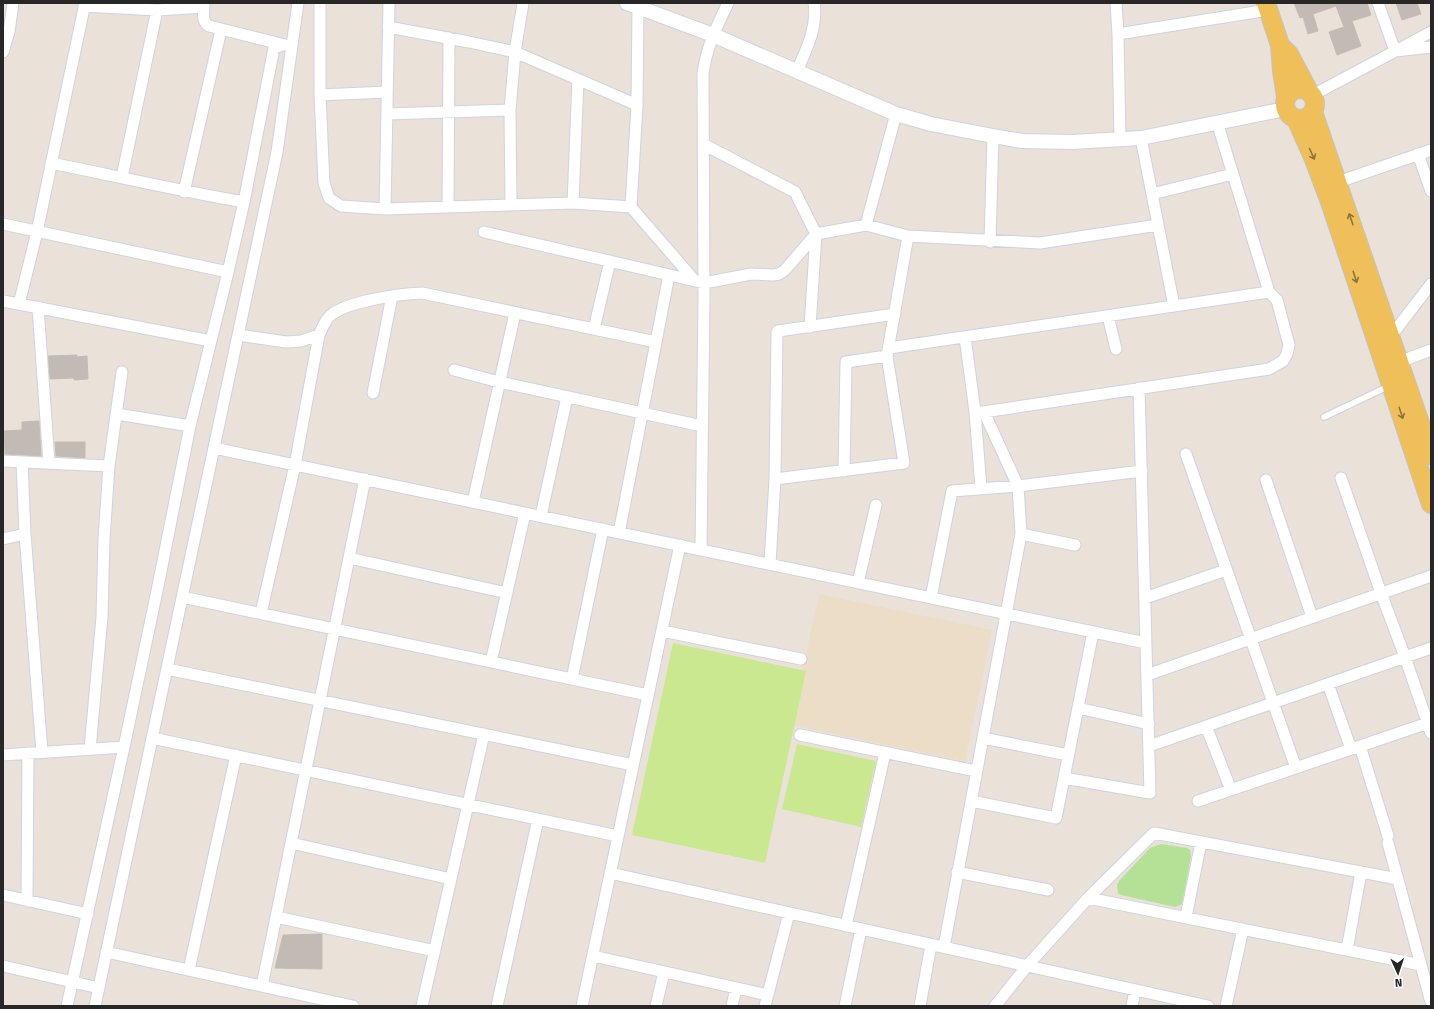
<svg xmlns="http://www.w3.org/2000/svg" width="1434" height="1009" viewBox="0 0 1434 1009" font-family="'Fira Sans',sans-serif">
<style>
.education{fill:#ecddc7}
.green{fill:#b4e195}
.pitch{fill:#cae890}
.building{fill:#c2bbb5;stroke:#c5bdb3}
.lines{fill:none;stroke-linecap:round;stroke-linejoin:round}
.service-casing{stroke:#ced3e1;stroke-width:8}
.minor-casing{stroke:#ced3e1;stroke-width:13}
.tertiary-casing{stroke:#ced3e1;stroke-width:16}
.primary-casing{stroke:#c3c3c3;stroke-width:20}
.service{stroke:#fff;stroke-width:5.5}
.minor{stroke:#fff;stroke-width:11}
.tertiary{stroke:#fff;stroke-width:14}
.primary{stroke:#efc059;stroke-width:18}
.oneway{stroke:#8b7440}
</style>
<rect width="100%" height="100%" fill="#eae1d8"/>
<path class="education" d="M819,594L992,630L965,761L791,725Z"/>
<path class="green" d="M1161,844L1187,848L1190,850L1191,856L1182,904L1175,907L1121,895L1118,893L1117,885L1119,881L1150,848Z"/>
<path class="pitch" d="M673,643L806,671L765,863L632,835Z
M797,744L876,761L861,827L782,809Z"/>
<path class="building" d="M1294,3H1367L1371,15L1352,21L1361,46L1337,55L1329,32L1344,27L1336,6L1313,14L1318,31L1308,34L1303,17L1300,18Z
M1396,3H1417L1421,14L1402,20Z
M77,355V357L87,356L88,379L74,380V378L50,379L48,356Z
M39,421L41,456L5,454L4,431L22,430V422Z
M55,442H85V458L56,456Z
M322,934V969L275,968L283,935Z"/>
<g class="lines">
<defs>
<path id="service" d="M1324,417L1389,386"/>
<path id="minor" d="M204,3C204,12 201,21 209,26L285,45
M320,3V95L324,183L329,198L341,206L385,209L573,203L631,207
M1116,3L1118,34L1120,140
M1378,3L1395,51L1431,47
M84,6L157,10L204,7
M638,6L637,105L631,207L695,281
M388,27L469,42L515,52L637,105
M1118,34L1268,10
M3,52L9,32L13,3
M797,71C806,50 818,27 814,3
M320,95L387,92
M1313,95L1431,32
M387,114L510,110
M1141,138L1174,306
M703,144L795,192L816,234L810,327
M1418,154L1431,191
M51,163C115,176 179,191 244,202
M122,177L157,10
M1338,182L1431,150
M184,192L221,30
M1152,194L1233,174
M573,203L578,80
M511,205L510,110L515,52L523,3
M448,207L449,38
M385,209L389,3
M3,224L228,272
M866,225L896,114
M484,232L704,283L751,274L773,275L779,274L785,270L816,234L866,225L908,236L1040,243L1158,225
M990,242L993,136
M3,301L211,341
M19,304L37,232L85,3
M38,307L49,463
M1108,316L1116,349
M594,329L610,261
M238,335L286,342L301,341L319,335
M1391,336L1431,284
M965,337L975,412L981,488
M889,348L1269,292
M1399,362L1431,350
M454,370L499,382L702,426
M373,393L392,296
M975,412H984L1269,369L1283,361L1287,354L1289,345L1277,300L1269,292L1217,122
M117,414L190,426
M214,448L1146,643
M1186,454L1296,768
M3,461L109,466
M22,462L25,534L42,752
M844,471L846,362L887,356
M1341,478L1381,593L1405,657L1431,733
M775,479L904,463L887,356L908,236
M1266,480L1312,617
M473,502L515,313
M541,516L567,397
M619,533L669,275
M1021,534L1075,545
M3,539L25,534
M701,550L704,298L703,74C706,48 717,26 728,3
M349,558L507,593
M770,564L775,479L777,332L778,331L895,314
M858,583L876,505
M182,597L648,695
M931,598L952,491L1018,486L1142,471
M1145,598L1226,570
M261,613L295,465L319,335C322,329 325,320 330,316C346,301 400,294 422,293L656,342
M662,631L801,659
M491,662L525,513
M167,669L633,765
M1147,675L1431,576
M572,679L603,529
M1328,684L1351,749
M1078,708L1149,724
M1206,726L1231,790
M800,735L976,771
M152,738L618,836
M983,738L1068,755
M1149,746L1431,648
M1360,746L1388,836
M90,749L102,617L104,539L109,466L122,372
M3,755L124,747
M1064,778L1150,793L1139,388
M971,801L1056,818L1093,632
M1198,801L1428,723
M291,843L451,879
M1388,843L1431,1002
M957,872L1048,890
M610,873L1208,1006
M3,895L88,914
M1088,898L1421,965
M27,901L28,753
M276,917L435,951
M1186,917L1201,842
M846,926L885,753
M944,947L1021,534L1018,486L984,412
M1347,950L1361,872
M106,952L353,1006
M593,956L768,995
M3,966L99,988
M189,970L236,755
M262,986L365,479
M67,1006L124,747L157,591L190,426L228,272L244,202L274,48L282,45
M95,1006L277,152L298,3
M422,1006L484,734
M497,1006L538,819
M582,1006L680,545
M656,1006L664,972
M732,1006L736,988
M765,1006L789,913
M845,1006L861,929
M920,1006L931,945
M995,1006L1027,966L1088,898L1154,833L1398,879
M1132,1006L1135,990
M1226,1006L1243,929"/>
<path id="tertiary" d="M627,3L713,35L896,114L931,124L993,136L1022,141L1072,142L1141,138L1285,109"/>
<path id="primary" d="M1266,3L1280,45L1282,71L1286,97
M1280,45L1289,54L1308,90
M1285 104a15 15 0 1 1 30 0a15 15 0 1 1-30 0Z
M1313,112L1431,455
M1296,119L1313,157L1330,202L1431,504"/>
</defs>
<use href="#service" class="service-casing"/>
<use href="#minor" class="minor-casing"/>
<use href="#tertiary" class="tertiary-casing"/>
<use href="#primary" class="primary-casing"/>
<use href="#service" class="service"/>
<use href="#minor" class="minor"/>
<use href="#tertiary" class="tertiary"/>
<use href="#primary" class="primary"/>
</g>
<defs><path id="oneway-shaft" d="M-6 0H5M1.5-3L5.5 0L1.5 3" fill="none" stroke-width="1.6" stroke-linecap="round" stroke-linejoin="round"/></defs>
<g class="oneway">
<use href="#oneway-shaft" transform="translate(1312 154) rotate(66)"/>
<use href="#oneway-shaft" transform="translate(1351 219) rotate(-109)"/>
<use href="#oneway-shaft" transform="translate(1355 277) rotate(72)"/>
<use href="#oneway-shaft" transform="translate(1401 413) rotate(72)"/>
</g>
<rect width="1434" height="1009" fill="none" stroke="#272727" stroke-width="8"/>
<g transform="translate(1398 973) rotate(177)" stroke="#ffffff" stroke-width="3" paint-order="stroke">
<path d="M0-3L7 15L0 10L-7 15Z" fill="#272727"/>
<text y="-6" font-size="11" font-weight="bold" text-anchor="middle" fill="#272727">N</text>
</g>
</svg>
